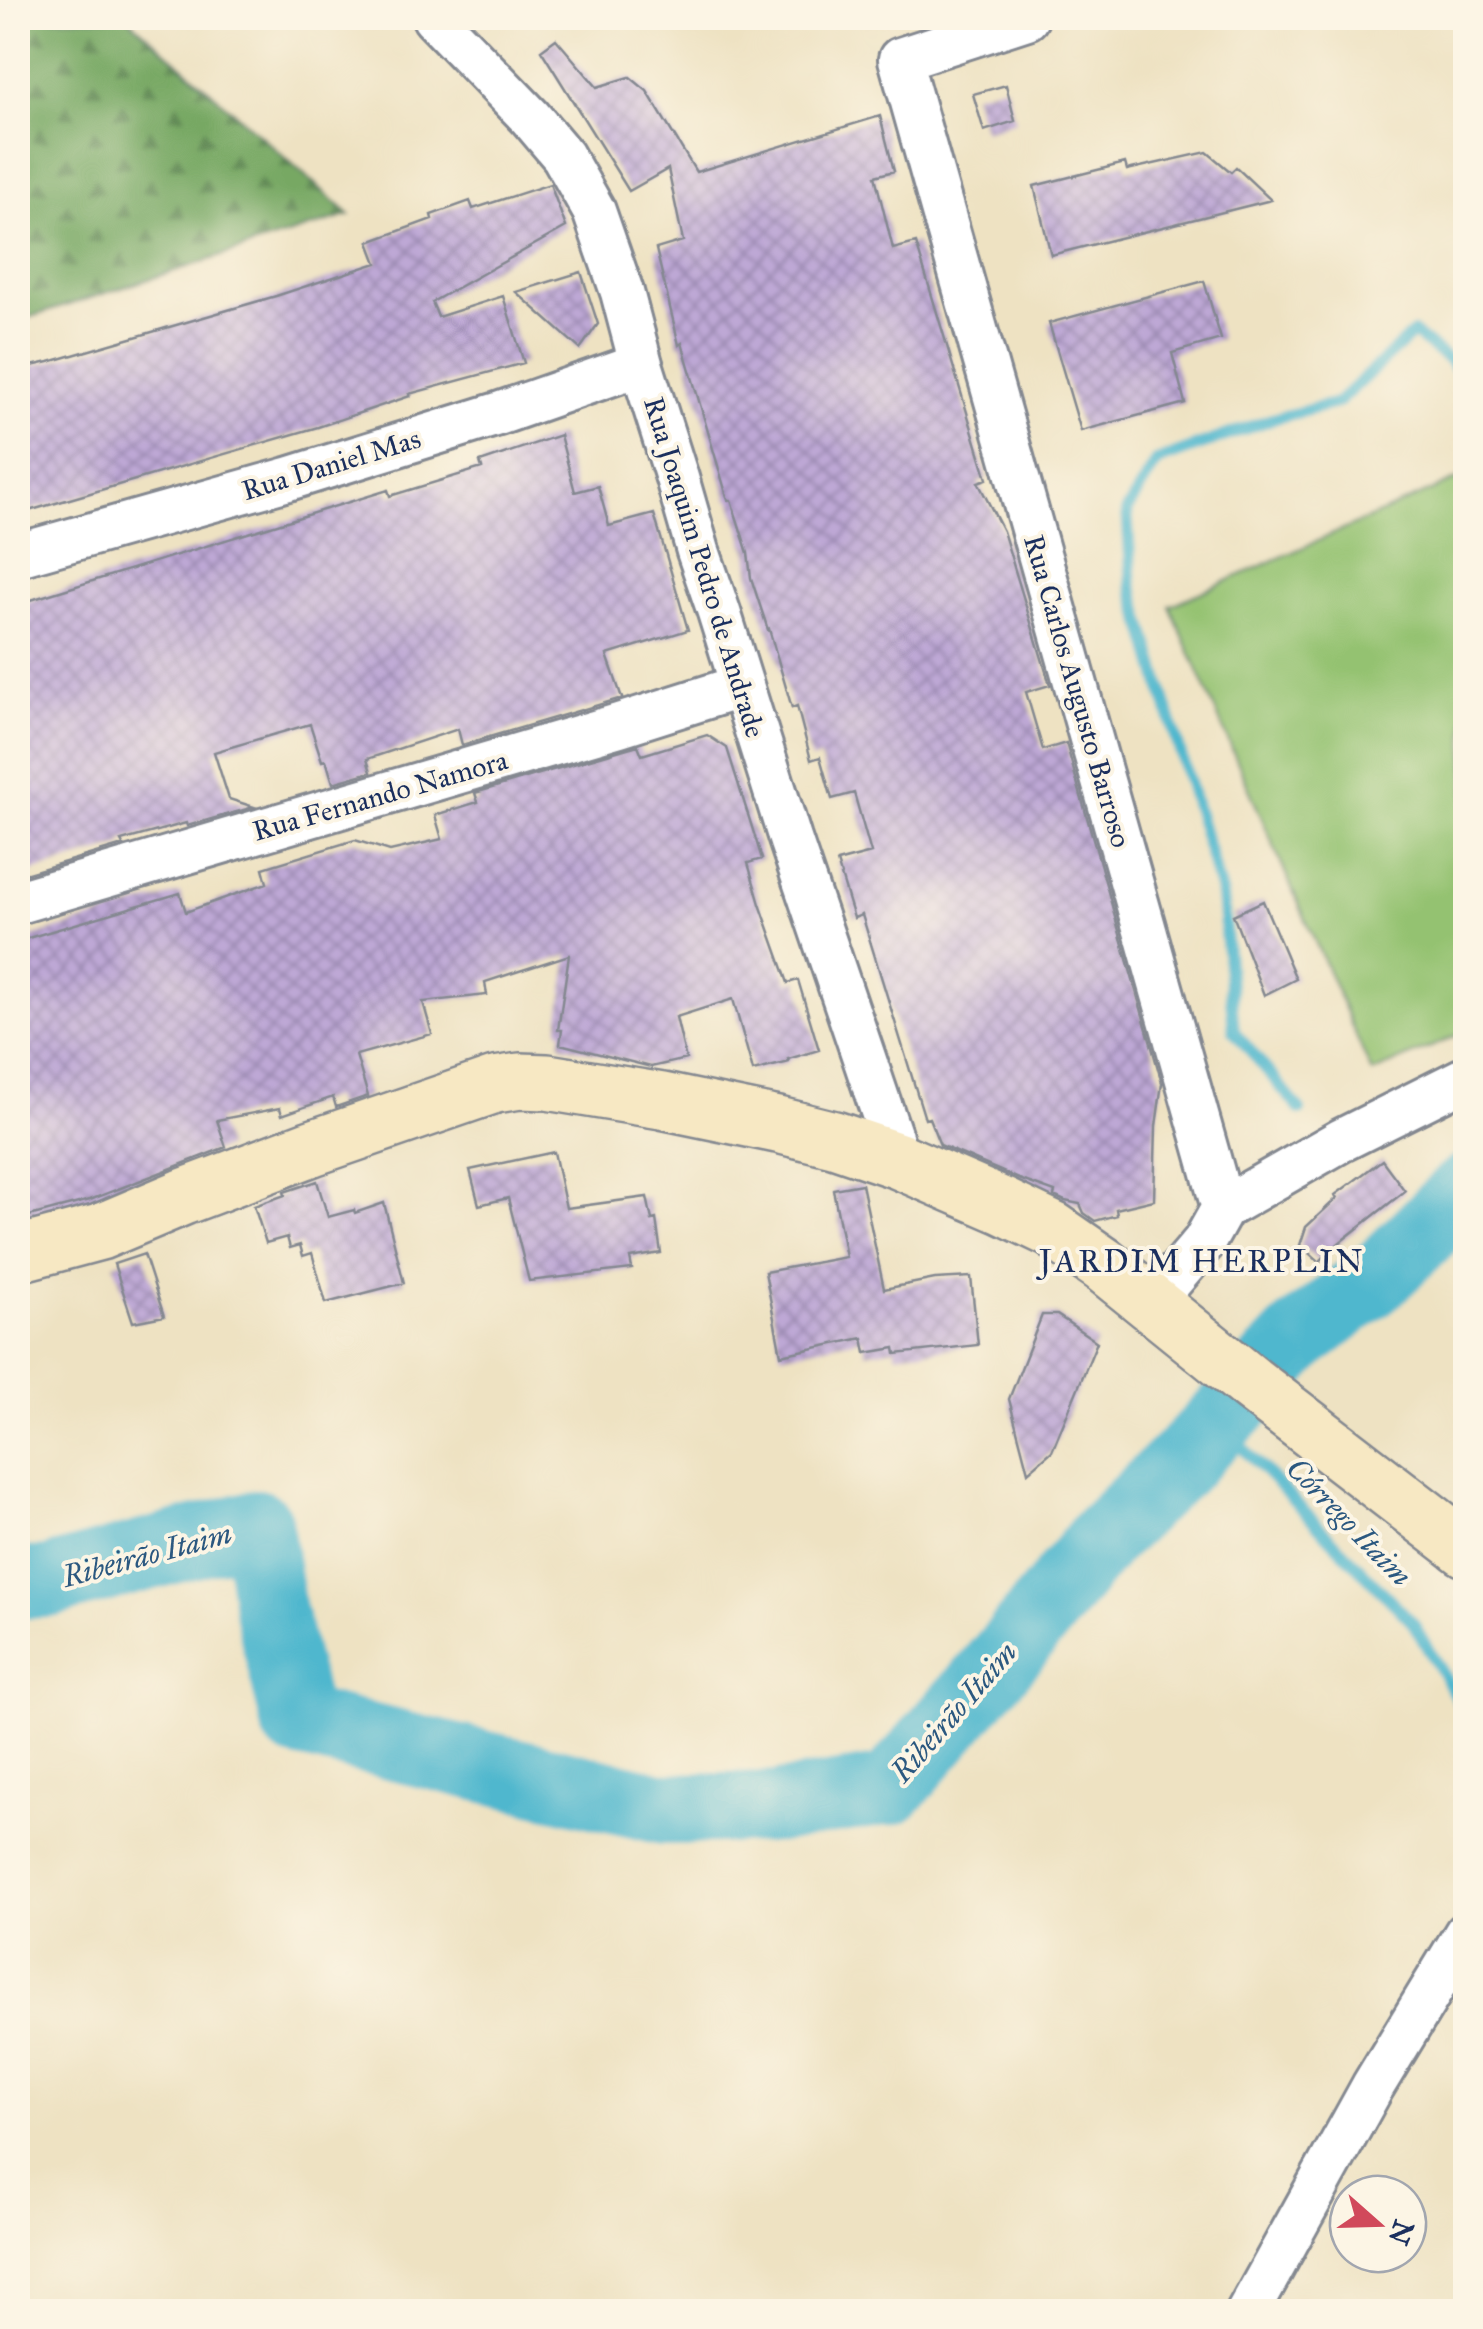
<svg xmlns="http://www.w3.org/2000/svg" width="1483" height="2329" viewBox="0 0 1483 2329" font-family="'IM FELL Great Primer',serif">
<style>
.forest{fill:url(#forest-firs);stroke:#496c60;stroke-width:2.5}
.garden{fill:#94c271;stroke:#587868;stroke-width:2.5}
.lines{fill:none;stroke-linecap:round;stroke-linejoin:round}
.stream{stroke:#4fb7ce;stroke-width:12}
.river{stroke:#4fb7ce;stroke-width:72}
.building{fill:url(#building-cross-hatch)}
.minor-casing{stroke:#848890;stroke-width:48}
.secondary-casing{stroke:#848890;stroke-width:60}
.minor{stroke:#fff;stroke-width:42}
.secondary{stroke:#f7e8c3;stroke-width:55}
.labels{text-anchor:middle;stroke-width:8;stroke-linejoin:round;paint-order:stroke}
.street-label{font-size:28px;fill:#1b2f5e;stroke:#fcf5e5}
.water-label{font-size:30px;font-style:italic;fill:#2b5880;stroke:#fcf5e5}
.quarter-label{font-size:32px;letter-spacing:2.5px;fill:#1b2f5e;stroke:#fcf5e5}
</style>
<defs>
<pattern id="forest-firs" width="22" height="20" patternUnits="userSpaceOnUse" patternTransform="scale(2.5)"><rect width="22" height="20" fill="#77a863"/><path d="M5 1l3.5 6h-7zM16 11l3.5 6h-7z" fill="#618955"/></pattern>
<pattern id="building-cross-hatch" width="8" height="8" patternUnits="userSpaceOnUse" patternTransform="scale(2.5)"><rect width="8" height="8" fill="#bea8d5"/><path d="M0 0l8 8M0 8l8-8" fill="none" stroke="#9a89b0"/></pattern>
</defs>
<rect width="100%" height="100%" fill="#fcf5e5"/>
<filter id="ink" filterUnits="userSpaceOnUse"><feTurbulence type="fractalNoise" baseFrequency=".01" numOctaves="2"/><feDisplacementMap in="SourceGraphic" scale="20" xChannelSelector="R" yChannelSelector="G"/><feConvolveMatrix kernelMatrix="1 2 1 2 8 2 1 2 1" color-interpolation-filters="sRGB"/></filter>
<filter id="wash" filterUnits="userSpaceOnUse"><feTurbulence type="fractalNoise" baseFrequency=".0048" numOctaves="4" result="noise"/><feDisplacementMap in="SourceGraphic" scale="40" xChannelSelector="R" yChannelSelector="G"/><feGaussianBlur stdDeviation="2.25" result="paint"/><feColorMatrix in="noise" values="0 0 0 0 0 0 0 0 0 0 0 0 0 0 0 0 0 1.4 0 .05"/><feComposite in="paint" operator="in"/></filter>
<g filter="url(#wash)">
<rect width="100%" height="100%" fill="#eee2c2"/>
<path class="forest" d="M18,18H128L350,215L18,321Z"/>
<path class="garden" d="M1465,476V1032L1372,1073L1170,606Z"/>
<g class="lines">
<path class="stream" d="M1300,1110L1234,1031L1222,896L1132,586L1127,510L1157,461L1272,419L1337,403L1413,333L1450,361L1466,382
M1218,1423L1413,1623L1466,1714"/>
<path class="river" d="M18,1583L48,1582L257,1525L269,1606L297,1722L664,1809L778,1807L891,1789L1014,1646L1102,1538L1186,1457L1300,1337L1385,1271L1466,1190"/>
</g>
<g id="blocks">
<path class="building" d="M556,39L597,87L630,77L647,91L696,172L880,116L894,171L875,176L893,249L916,243L987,479L978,482L1003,531L1050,685L1026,692L1043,750L1066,743L1162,1083L1156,1126L1154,1200L1116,1209L1117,1215L1095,1221L1084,1213L1080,1204L1065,1201L1054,1196L1055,1192L1019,1179L940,1145L929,1118L925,1119L862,915L854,918L837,862L871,853L854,793L832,799L820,757L811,760L797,706L792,708L769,629L768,630L751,578L748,553L731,500H728L682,343L679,345L656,249L683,241L668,169L629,191L541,50Z
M1006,85L1015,121L984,131L973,94Z
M1207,152L1231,172L1236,167L1271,200L1051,255L1034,186L1125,163L1127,170Z
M550,184L566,227L432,302L438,317L503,296L524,363L409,394L410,396L318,427L18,514V369L49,362L276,296L377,263L369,242L432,219L431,215L470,201L473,209Z
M581,272L598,324L580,349L516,292Z
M1204,281L1221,339L1172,353L1185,403L1081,431L1049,323Z
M560,435L575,492L598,486L609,526L654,514L688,630L607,655L622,698L462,745L458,729L367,759L371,772L333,783L326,760L322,761L310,724L214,752L229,799L254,807L187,826L186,823L121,841L123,845L18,876V604L388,490L390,496L482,468L480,462Z
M707,735L727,748L762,859L748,863L760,904L788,983L798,980L819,1050L788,1059L789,1062L753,1071L733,999L676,1017L686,1059L651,1067L560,1044L562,1030H558L569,955L485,982L487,995L423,1002L432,1034L356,1055L368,1096L336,1107L333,1097L282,1115L280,1108L217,1120L226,1147L90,1200L18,1219V941L180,893L186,912L267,883L263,868L355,840L390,851L442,839L435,815L478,802L475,793L638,745L642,755Z
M1263,901L1296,979L1264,995L1233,915Z
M554,1152L566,1208L647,1197L652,1220L656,1219L661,1253L630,1258L632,1269L529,1281L508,1198L479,1205L470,1170Z
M1382,1160L1405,1191L1339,1243L1319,1262L1300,1245L1306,1227L1337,1198L1335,1195Z
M317,1181L328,1217L354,1210L355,1213L384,1203L404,1283L326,1303L312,1253L303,1256L300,1245L290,1248L287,1237L266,1243L254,1206L285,1195L284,1192Z
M862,1184L884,1289L935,1279L971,1277L978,1345L896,1354L895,1348L866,1353L863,1338L781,1355L765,1272L846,1257L833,1189Z
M144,1254L164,1316L133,1322L114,1264Z
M1042,1315H1057L1097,1342L1052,1451L1028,1472L1009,1399Z"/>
</g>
</g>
<g filter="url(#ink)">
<use href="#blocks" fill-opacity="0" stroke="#848890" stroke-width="2.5"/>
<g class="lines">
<defs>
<path id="minor" d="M434,18L530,117L563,156L594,211L622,292L641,364L677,478L698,551L719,612L790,839L899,1161
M1027,18L900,59L1223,1208L1204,1242L1151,1304
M18,555L288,479L498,414L641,364
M18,902L619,725L742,686
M1223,1208L1342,1140L1466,1078
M1248,2312L1373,2086L1466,1933"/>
<path id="secondary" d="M18,1254L100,1232L183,1197L312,1148L495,1085L520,1081L547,1082L662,1101L778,1125L834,1139L899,1161L1003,1206L1053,1230L1105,1266L1250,1383L1466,1549"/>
</defs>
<use href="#minor" class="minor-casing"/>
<use href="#secondary" class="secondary-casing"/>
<use href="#minor" class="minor"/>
<use href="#secondary" class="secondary"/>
</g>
</g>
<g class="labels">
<g class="street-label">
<text transform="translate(331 464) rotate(-17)" y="10">Rua Daniel Mas</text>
<text transform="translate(705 567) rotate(73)" y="10">Rua Joaquim Pedro de Andrade</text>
<text transform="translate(1078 691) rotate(74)" y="10">Rua Carlos Augusto Barroso</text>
<text transform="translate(380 795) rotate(-16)" y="10">Rua Fernando Namora</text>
</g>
<g class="water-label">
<text transform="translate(1349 1522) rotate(46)" y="10">Córrego Itaim</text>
<text transform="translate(147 1555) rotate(-15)" y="10">Ribeirão Itaim</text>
<text transform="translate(954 1712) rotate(-49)" y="10">Ribeirão Itaim</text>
</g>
<g class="quarter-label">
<text x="1202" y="1272">JARDIM HERPLIN</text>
</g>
</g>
<rect width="1483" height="2329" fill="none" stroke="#fcf5e5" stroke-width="60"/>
<g transform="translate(1378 2224) rotate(110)"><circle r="48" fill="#fcf5e5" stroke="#a2a6af" stroke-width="2.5"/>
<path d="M0-8L18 38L0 25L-18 38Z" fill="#d1495b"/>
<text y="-15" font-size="28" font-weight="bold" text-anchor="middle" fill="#1b2f5e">N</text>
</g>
</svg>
